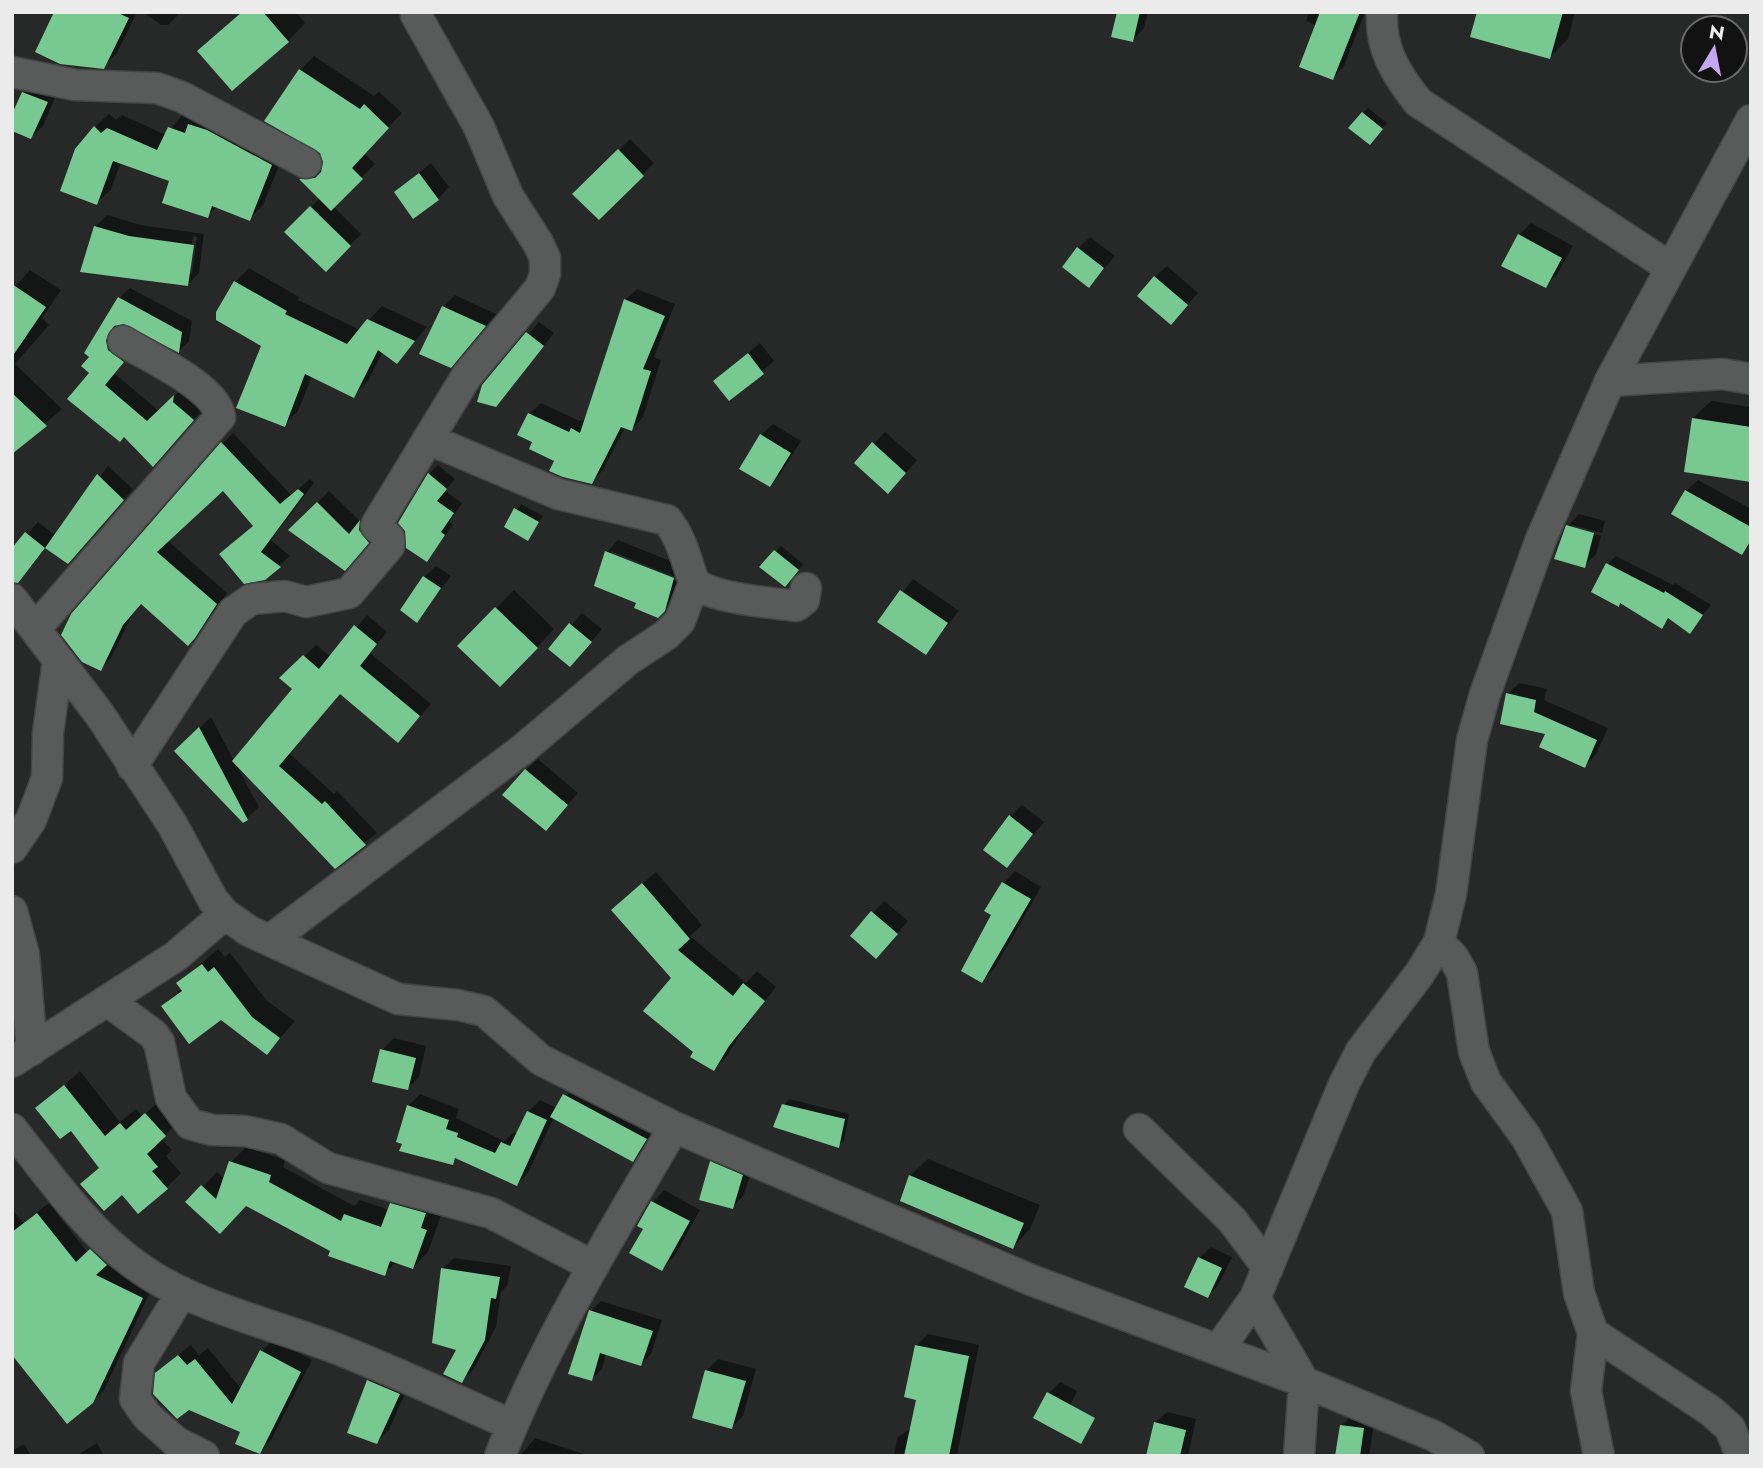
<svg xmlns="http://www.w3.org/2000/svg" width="1763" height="1468" viewBox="0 0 1763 1468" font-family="Jost,sans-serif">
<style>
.shadow{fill:#0007;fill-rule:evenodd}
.building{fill:#78c991}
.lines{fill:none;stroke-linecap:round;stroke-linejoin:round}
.minor-casing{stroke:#444645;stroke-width:33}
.minor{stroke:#585b59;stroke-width:30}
</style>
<rect width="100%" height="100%" fill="#272928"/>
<path class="shadow" d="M56,12H137L117,53L103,67Z
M143,12H181L168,25H161Z
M242,12H296L305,23L288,41L200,51Z
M1119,12H1148L1144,28L1133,40Z
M1309,12H1365L1344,66L1333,78L1317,26L1306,21Z
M1479,12H1575L1568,39L1550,57Z
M314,56L374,96L379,92L402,113L364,153L375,164L333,206L361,234L326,270L286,232L320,198L301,179L314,166L324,165L322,152L266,120L300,70Z
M35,81L58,90L43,126L31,137L23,93Z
M1368,108L1387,123L1375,138L1363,113Z
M109,114L116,120L122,115L166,135L183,114L285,151L263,205L249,219L217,206L207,216L172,180L121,162L111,189L97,203L95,127Z
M630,139L654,163L599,218L575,194Z
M431,163L449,187L438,199L396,192Z
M107,215L141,225L204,234L199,273L188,284L95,227ZM193,236L197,237L192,274H188Z
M1531,223L1573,246L1557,274L1546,286L1519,235Z
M1090,237L1115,256L1089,286L1078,248Z
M1167,266L1198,293L1182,311L1155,277Z
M249,268L299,297L298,300L360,330L382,306L427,327L397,362L383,351L368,381L354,395L312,376L298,411L284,425L263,345L218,312L235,282Z
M30,270L61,290L42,318L49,325L15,364L62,409L12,452V290Z
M130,288L192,321L189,341L179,351L132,324H117L115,330L133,351L114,373L159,411L183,388L204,408L164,454L91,373V357L119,298Z
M637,289L675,304L654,357L661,360L643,417L632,429L625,427L603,470L591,482L534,441L529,414L541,403L580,421L586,419L625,300Z
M455,295L496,314L462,355L422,353L443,307Z
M539,322L554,333L496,405L483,386Z
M760,343L774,361L729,399L715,381Z
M1711,401L1751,407V480L1693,418Z
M773,424L801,441L781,473L770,485L761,435Z
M885,432L917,460L900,480L874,444Z
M233,433L291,495L310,479L314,483L271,540L290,556L264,579L254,525L223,488L167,540L227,593L198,633L188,643L142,602L133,613L111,658L101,669L83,661L222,444Z
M438,465L455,479L445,491L462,503L449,522L453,525L427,560L429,474Z
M108,466L133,489L78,552L47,547L30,568L12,551L38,522L56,536Z
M1698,480L1751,509V544L1742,553L1686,491Z
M329,491L361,522L370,512L379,530L356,557L291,530Z
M521,504L543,516L528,538L506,526Z
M1579,514L1605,521L1602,533L1572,525V528L1601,536L1596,554L1584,566L1568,526Z
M618,540L685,567L683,580L611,551V555L681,583L676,598L658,616L638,602L596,585L607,552Z
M781,546L803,564L790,580L762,567Z
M1616,556L1673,585L1675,583L1711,605L1690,631L1670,618L1661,627L1608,564Z
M436,566L451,576L417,620L424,577Z
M913,579L959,611L926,653L880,621Z
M514,590L554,629L518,668L459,646Z
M582,613L602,629L582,653L551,649Z
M367,615L387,632L370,653L431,704L398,741L340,692L289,753L334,794L337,791L377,833L335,867L235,763L259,807L247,818L176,751L211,717L234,761L295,689L282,678L316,645L331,657Z
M1519,683L1547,689L1544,700L1608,728L1596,754L1585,766L1508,694Z
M538,759L578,793L546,829L526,770Z
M1022,805L1044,822L1007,866L1010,817Z
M1015,871L1041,887L994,969L982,981L993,915L986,910L1004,883Z
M656,872L702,925L690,936L746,983L757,971L776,987L742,1031L727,1056L714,1069L695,1052L673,978L627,897Z
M884,901L908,921L888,945L852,936Z
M218,949L225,957L230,953L267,1001L295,1021L267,1053L221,1018L163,1006L182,988L179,983Z
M394,1038L426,1046L419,1077L407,1089L382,1050Z
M80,1071L120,1122L136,1109L142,1116L161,1100L180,1120L161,1139L172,1150L166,1156L181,1173L166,1188L122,1193L83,1184L100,1167L71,1129L38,1108Z
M576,1084L657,1127L645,1148L633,1160L554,1117L528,1173L517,1184L458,1157L452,1163L408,1106L420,1094L459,1109L456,1118L504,1141L514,1132L518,1134L528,1112L540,1100L557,1108Z
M789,1099L849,1114L844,1141L838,1146L784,1105Z
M246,1147L285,1160L283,1167L354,1206L360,1200L389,1210L406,1189L440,1199L435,1213L441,1215L428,1252L413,1267L397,1261L384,1274L246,1204L188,1202L217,1172L225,1179L231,1162Z
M723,1151L753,1164L744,1195L733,1207L711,1162Z
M928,1159L1040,1205L1030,1229L1013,1247L910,1176Z
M664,1190L700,1210L674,1257L662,1269L645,1228L639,1225L653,1202Z
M49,1203L88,1253L102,1239L116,1253L105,1264L153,1286L104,1390L92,1402L12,1351V1209L23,1223Z
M1211,1247L1232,1257L1219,1284L1208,1296L1199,1258Z
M454,1258L511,1266L507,1286L501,1292L496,1327L473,1370L462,1381L442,1269Z
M601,1301L662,1320L651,1354L641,1364L606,1353L602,1369L592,1379L591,1311Z
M928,1334L979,1345L957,1456H894L897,1438L912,1427L918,1399L916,1346Z
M273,1340L312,1360L271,1440L260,1452L242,1432L188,1408L169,1362L191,1345L199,1355L208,1348L242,1390L262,1351Z
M718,1359L756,1369L743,1416L732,1427L707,1370Z
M380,1369L410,1382L389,1430L377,1442L368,1381Z
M1060,1382L1077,1391L1065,1416L1049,1393Z
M1167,1412L1196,1419L1188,1456H1148L1155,1423Z
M1353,1414L1375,1417L1369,1456H1336L1342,1425Z
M535,1438L590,1456H520Z
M97,1443L104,1456H76Z
M24,1444L31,1456H12V1451Z"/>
<path class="building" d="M54,12H116L129,18L104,69L60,64L35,52Z
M242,12H263L289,42L232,91L197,51Z
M1117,12H1140L1133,42L1111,37Z
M1320,12H1360L1333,80L1299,67Z
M1477,12H1563L1550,59L1470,37Z
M299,69L360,109L364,104L389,128L352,168L363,179L331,211L299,179L315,178L321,172L323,162L320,153L264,121Z
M22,92L48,102L31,139L12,131V114Z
M1362,112L1383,129L1370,145L1348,128Z
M188,124L207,130L272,165L250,221L212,206L208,218L162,203L169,181L113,161L97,205L60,191L75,149L94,126L101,133L107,128L157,150L168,127L185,133Z
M618,149L644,176L599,220L572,194Z
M419,173L439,200L413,219L394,192Z
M310,206L351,246L326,272L284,232Z
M94,226L129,236L194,245L188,286L80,272Z
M1518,234L1562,258L1546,288L1501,266Z
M1077,247L1104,268L1089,288L1062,267Z
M1154,276L1188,305L1171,325L1137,296Z
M234,281L287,311L285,314L347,344L367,319L415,341L397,364L378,350L354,398L305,374L285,427L236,408L261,346L216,320V312Z
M12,284L46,307L12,357Z
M118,297L182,332L179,353L124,324L114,326L106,340L108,350L124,362L105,385L147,421L174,395L173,402L194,420L153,467L124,437L120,442L67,399L89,373L81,366L89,357L84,353Z
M624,299L665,316L643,369L651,371L632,431L621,427L592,484L563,477L549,471L554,461L529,449L532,442L517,435L528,413L569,432L571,428L580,433Z
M442,306L486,326L451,368L419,354Z
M526,332L544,346L496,407L477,402L482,385Z
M748,353L764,374L729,401L713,381Z
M12,393L47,426L12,454Z
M1692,418L1751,427V482L1684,472Z
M760,434L791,453L770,487L739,469Z
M221,442L280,504L298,489L304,494L261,552L281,567L265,580L244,584L219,554L253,526L223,491L157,552L217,604L195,638L188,646L141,604L123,625L101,671L82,662L61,635L71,614Z
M872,442L906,473L888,494L854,463Z
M428,473L447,489L437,501L454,513L441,532L445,535L427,562L406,548L405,531L398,523Z
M97,474L124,500L68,564L45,548Z
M1685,490L1751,527V540L1742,555L1671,514Z
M317,502L349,534L360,520L359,530L369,543L345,571L288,530Z
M514,508L539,522L528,541L504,527Z
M1566,525L1594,533L1585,568L1554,559Z
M25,532L45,548L18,583L12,582V548Z
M774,550L799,570L785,587L759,567Z
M605,551L674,578L665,611L658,618L634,608L636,603L594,586Z
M1606,563L1664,593L1665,591L1703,615L1690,634L1668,618L1662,629L1620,603L1619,607L1591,592Z
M423,576L441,588L417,623L400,610Z
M900,590L948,623L926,655L877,622Z
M495,607L538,648L500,687L457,646Z
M569,623L592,642L570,667L548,649Z
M354,625L377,644L360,666L420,716L398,743L340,694L279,766L322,804L325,801L366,845L335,869L232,761L292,689L279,678L303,655L319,669Z
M1506,693L1536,700L1534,712L1597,740L1585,768L1539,747L1545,734L1500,724Z
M199,727L248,820L243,823L174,751Z
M525,769L568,805L546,831L502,795Z
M1009,815L1033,834L1007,868L983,850Z
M1002,882L1031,899L982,983L961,971L991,915L984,911Z
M642,883L690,939L678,950L733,996L743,983L765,1001L729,1046L714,1071L690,1057L693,1052L643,1011L671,978L611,910Z
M871,911L898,934L876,959L850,936Z
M202,964L208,972L214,967L252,1017L280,1038L267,1055L221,1020L189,1044L161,1006L182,991L176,983Z
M380,1049L416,1058L408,1090L372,1082Z
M64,1085L105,1136L120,1123L126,1130L145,1113L166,1136L147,1154L158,1167L152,1171L168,1189L138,1214L122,1195L104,1211L80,1184L99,1168L71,1131L60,1139L35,1108Z
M563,1094L647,1139L633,1162L550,1117Z
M782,1104L845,1119L839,1148L773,1127Z
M407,1105L449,1120L446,1129L458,1133L457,1137L495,1153L501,1142L510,1146L527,1111L547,1120L517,1186L455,1158L453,1165L399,1151L402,1144L396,1142Z
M229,1161L271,1175L269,1182L341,1221L344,1214L381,1227L390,1203L426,1213L421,1228L427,1230L413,1269L390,1261L385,1276L328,1256L330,1251L246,1206L220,1234L185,1202L201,1185L216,1199Z
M710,1161L743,1175L733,1209L699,1200Z
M909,1175L1024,1223L1013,1249L900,1201Z
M651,1201L690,1221L662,1271L629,1253L643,1229L637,1226Z
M37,1213L76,1262L90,1249L107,1265L96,1275L143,1298L93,1403L67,1424L12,1355V1232Z
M1198,1257L1222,1268L1208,1298L1184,1287Z
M441,1268L500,1277L496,1299L491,1298L485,1340L462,1383L443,1374L456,1350L432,1343Z
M589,1310L653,1331L641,1366L600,1353L592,1381L568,1374Z
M915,1345L969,1356L949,1456H904L916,1400L904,1397Z
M260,1350L301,1372L260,1454L235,1444L240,1432L189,1410L177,1419L153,1394L155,1373L178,1355L187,1365L195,1359L232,1404Z
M705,1370L746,1381L732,1429L692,1418Z
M367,1380L400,1394L377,1444L347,1433Z
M1047,1392L1095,1418L1081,1444L1033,1418Z
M1154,1422L1186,1430L1180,1456H1146Z
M1340,1425L1364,1428L1360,1456H1335Z"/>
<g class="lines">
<defs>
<path id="minor" d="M1382,12C1380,49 1396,74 1418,102L1671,268
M12,72L75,85L157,88L182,97L306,163
M1610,381L1723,374L1751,379
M428,439L558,494L667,520C681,537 686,559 693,579C700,598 776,603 796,606L804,600L806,588
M12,599L100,715L172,824L213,900L225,914L249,931L398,999L458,1005L484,1011L541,1060L674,1127L1031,1280L1304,1382L1434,1436L1469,1456
M35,629L220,417C217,387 148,357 123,341
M132,766L233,612L252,599L285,596L306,602L349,593L389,546V538L376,526L378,522L466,377L540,288L545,274V258L538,243L508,196L479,127L416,15
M12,848L31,820L47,778L48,733L58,660
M12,911L24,955L32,1050
M270,940L523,749L628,660L666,635L680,621L694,583
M1439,942L1454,958L1462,973L1474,1052L1486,1082L1526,1137L1567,1211L1579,1293L1593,1333L1586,1391L1599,1456
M109,1002L153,1034L159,1042L171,1098L190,1124L212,1130L245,1131L281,1139L328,1168L491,1213L593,1266
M12,1062L176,956L225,914
M12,1129C51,1178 89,1234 141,1269C190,1304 270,1324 327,1345C390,1369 451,1398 512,1425
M1139,1129L1232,1220L1268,1268
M182,1292L139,1363L135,1399L147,1416L176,1442L204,1456
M1255,1298L1304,1382L1299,1456
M1593,1333L1711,1411L1730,1428L1741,1456
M1218,1350L1255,1298L1344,1084L1361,1051L1420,973L1439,942L1451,894L1472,740L1485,694L1541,539L1610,381L1751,120
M500,1456C545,1341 612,1234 674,1127"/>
</defs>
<use href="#minor" class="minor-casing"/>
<use href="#minor" class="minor"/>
</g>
<rect width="1763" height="1468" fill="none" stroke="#eaebea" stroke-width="28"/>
<g transform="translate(1714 49) rotate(10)"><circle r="33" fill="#111211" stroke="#686968" stroke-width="2"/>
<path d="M0-5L12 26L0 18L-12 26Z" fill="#c5a6f1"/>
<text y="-10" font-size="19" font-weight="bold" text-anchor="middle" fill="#eaebea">N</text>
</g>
</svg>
